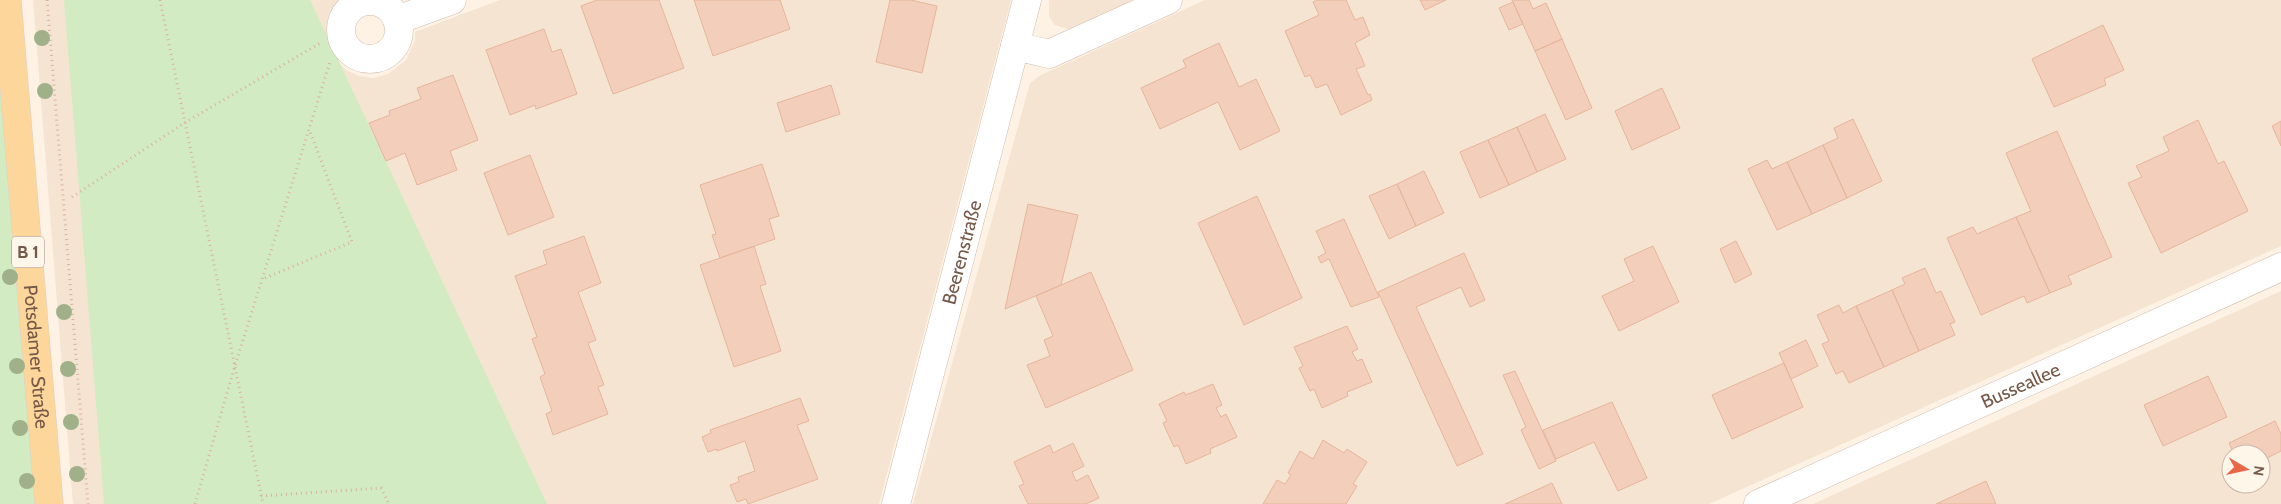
<svg xmlns="http://www.w3.org/2000/svg" width="2281" height="504" viewBox="0 0 2281 504" font-family="Cabin,sans-serif">
<style>
.residential{fill:#f5e4d2;fill-rule:evenodd}
.green{fill:#d3ebc2}
.building{fill:#f3cfbb;stroke:#e6b59b}
.lines{fill:none;stroke-linecap:round;stroke-linejoin:round}
.street-casing{stroke:#d0bcad;stroke-width:29}
.primary-casing{stroke:#d9d0cc;stroke-width:29}
.path{stroke:#d8b39e;stroke-width:3;stroke-dasharray:1 4;stroke-linecap:butt}
.street{stroke:#fff;stroke-width:28}
.primary{stroke:#fdd69b;stroke-width:28}
.tree{fill:#a0b18a}
.labels{text-anchor:middle;stroke-width:4;stroke-linejoin:round;paint-order:stroke}
.shield{fill:#fff6ea;stroke:#9f8779;stroke-width:1}
.shield-label{font-size:18px;font-weight:bold;fill:#765849}
.street-label{font-size:19px;fill:#765849;stroke:#fff6ea}
</style>
<rect width="100%" height="100%" fill="#fdf2e4"/>
<path class="residential" d="M33,0H341L328,19L327,29L328,47L334,58L346,70L359,76L374,78L388,74L406,60L415,40V32L500,0H1011L879,504H73Z
M1049,0H1137L1071,30L1055,25L1049,16Z
M1205,0H2281V246L1709,504H913L1030,83L1041,75Z
M2281,291V504H1813ZM2231,454H2261V484H2231Z"/>
<path class="green" d="M64,0H310L547,504H104Z
M0,67L35,504H0Z"/>
<path class="building" d="M597,0H659L684,68L613,94L581,6Z
M694,0H780L790,29L713,56Z
M890,0H911L937,6L922,73L876,62Z
M1317,0H1346L1355,20L1363,17L1370,35L1355,43L1365,66L1356,69L1368,95L1370,94L1372,100L1341,115L1327,84L1316,88L1310,75L1305,77L1285,31L1319,15L1313,2Z
M1420,0H1446L1425,10Z
M1512,0H1529L1533,9L1546,3L1562,39L1535,51Z
M1513,2L1523,24L1509,30L1499,8Z
M2103,25L2124,70L2104,79L2106,85L2054,107L2032,59Z
M544,29L552,52L561,49L577,94L536,109L535,105L510,115L486,50Z
M1562,39L1592,108L1566,120L1535,51Z
M1219,43L1239,87L1256,79L1280,131L1240,150L1218,102L1160,129L1141,88L1186,67L1183,60Z
M453,75L478,140L450,151L457,170L417,185L405,153L386,161L369,123L390,115L389,111L421,99L417,88Z
M831,85L840,114L786,132L777,103Z
M1662,88L1680,128L1632,150L1615,111Z
M1545,114L1566,159L1537,172L1517,127Z
M1853,119L1882,181L1847,198L1823,145L1838,138L1834,128Z
M2198,120L2218,164L2224,161L2248,211L2161,253L2128,183L2142,177L2136,166L2169,151L2163,137Z
M2281,121V146L2272,126Z
M1517,127L1537,172L1509,185L1488,140Z
M2057,131L2112,257L2068,276L2072,284L2050,293L2016,217L2031,211L2006,153Z
M1488,140L1509,185L1480,198L1460,152Z
M1823,145L1847,198L1812,214L1787,162Z
M530,155L554,217L508,235L484,173Z
M1767,160L1772,169L1787,162L1812,214L1777,230L1748,169Z
M762,164L779,216L769,219L775,239L720,258L712,235L716,234L700,185Z
M1424,171L1444,213L1416,226L1397,184Z
M1397,184L1416,226L1389,239L1369,196Z
M1257,196L1302,298L1244,325L1198,223Z
M1028,204L1078,215L1061,285L1005,309Z
M2016,217L2050,293L2027,303L2024,296L1981,315L1947,238L1973,227L1977,234Z
M1344,219L1379,297L1351,307L1329,259L1321,263L1318,257L1326,253L1316,231Z
M584,236L601,283L578,292L596,340L588,343L604,385L598,387L608,414L553,435L546,414L552,411L540,377L545,374L532,339L537,337L515,276L547,264L543,251Z
M1736,241L1752,274L1735,283L1720,249Z
M754,246L766,284L760,286L781,351L734,367L700,265Z
M1653,246L1679,302L1619,331L1602,296L1634,281L1624,259Z
M1464,253L1485,300L1470,307L1461,287L1416,307L1483,454L1457,466L1378,292Z
M1925,268L1936,293L1941,291L1955,322L1950,324L1955,335L1919,351L1892,290L1905,284L1902,278Z
M1091,272L1133,370L1046,408L1027,365L1050,356L1044,340L1053,336L1036,296Z
M1892,290L1919,351L1884,367L1856,306Z
M1839,305L1843,313L1856,306L1884,367L1849,383L1843,371L1836,374L1822,344L1829,341L1817,315Z
M1347,326L1358,349L1352,352L1357,361L1362,359L1372,382L1347,392L1348,396L1322,408L1314,389L1310,391L1299,368L1303,366L1294,347Z
M1806,340L1818,366L1791,379L1779,353Z
M1784,363L1803,407L1732,439L1712,395Z
M1515,371L1556,461L1539,469L1521,430L1526,427L1503,375Z
M2208,376L2227,417L2163,446L2144,405Z
M1213,384L1222,405L1216,408L1221,417L1226,414L1237,437L1210,449L1211,453L1186,464L1178,445L1174,447L1163,423L1167,421L1159,404L1184,392L1186,395Z
M800,398L809,421L797,425L818,479L748,504L746,499L737,502L730,485L739,482L738,477L755,471L745,441L717,451V449L708,452L702,437L711,433L710,430Z
M1612,402L1647,478L1618,491L1594,442L1556,459L1543,430Z
M2275,421L2281,434V451L2261,461V454H2234L2229,443Z
M1323,440L1344,453L1347,449L1367,462L1353,484L1357,486L1346,504H1263L1277,480L1285,484L1291,475L1288,473L1300,451L1313,459Z
M1073,443L1084,466L1072,472L1076,481L1088,475L1099,498L1086,504H1028L1019,486L1024,484L1014,462L1050,445L1053,453Z
M1986,481L1996,504H1936Z
M1552,483L1562,504H1505Z"/>
<g class="lines">
<defs>
<g id="street">
<circle cx="370" cy="30" r="29"/>
<path d="M397,20L452,0"/>
<path d="M1015,46L1049,54L1168,0"/>
<path id="s1" d="M896,504L1027,0"/>
<path id="s2" d="M1758,504L2281,267"/>
</g>
<g id="primary">
<path id="s3" d="M7,0L49,504"/>
</g>
</defs>
<use href="#street" class="street-casing"/>
<use href="#primary" class="primary-casing"/>
<path class="path" d="M47,0L88,504
M160,0L263,504
M72,197L186,122L322,42
M265,278L352,242L309,129
M261,496L381,488L389,504
M195,504L234,369L330,62"/>
<use href="#street" class="street"/>
<use href="#primary" class="primary"/>
</g>
<g class="tree">
<circle cx="42" cy="38" r="8"/>
<circle cx="45" cy="91" r="8"/>
<circle cx="10" cy="277" r="8"/>
<circle cx="64" cy="312" r="8"/>
<circle cx="17" cy="366" r="8"/>
<circle cx="68" cy="369" r="8"/>
<circle cx="71" cy="422" r="8"/>
<circle cx="20" cy="428" r="8"/>
<circle cx="77" cy="474" r="8"/>
<circle cx="27" cy="481" r="8"/>
</g>
<g class="labels">
<rect class="shield" x="12" y="236.5" width="32" height="31" rx="4"/>
<g class="shield-label">
<text x="28" y="258">B 1</text>
</g>
<g class="street-label">
<text dy="7" stroke="none"><textPath href="#s1" startOffset="260">Beerenstraße</textPath></text>
<text dy="7" stroke="none"><textPath href="#s3" startOffset="358">Potsdamer Straße</textPath></text>
<text dy="7" stroke="none"><textPath href="#s2" startOffset="288">Busseallee</textPath></text>
</g>
</g>
<g transform="translate(2246 469) rotate(99)"><circle r="24" fill="#fff6ea" stroke="#c8b7aa"/>
<path d="M0-4L9 19L0 12L-9 19Z" fill="#e96646"/>
<text y="-8" font-size="14" font-weight="bold" text-anchor="middle" fill="#765849">N</text>
</g>
</svg>
